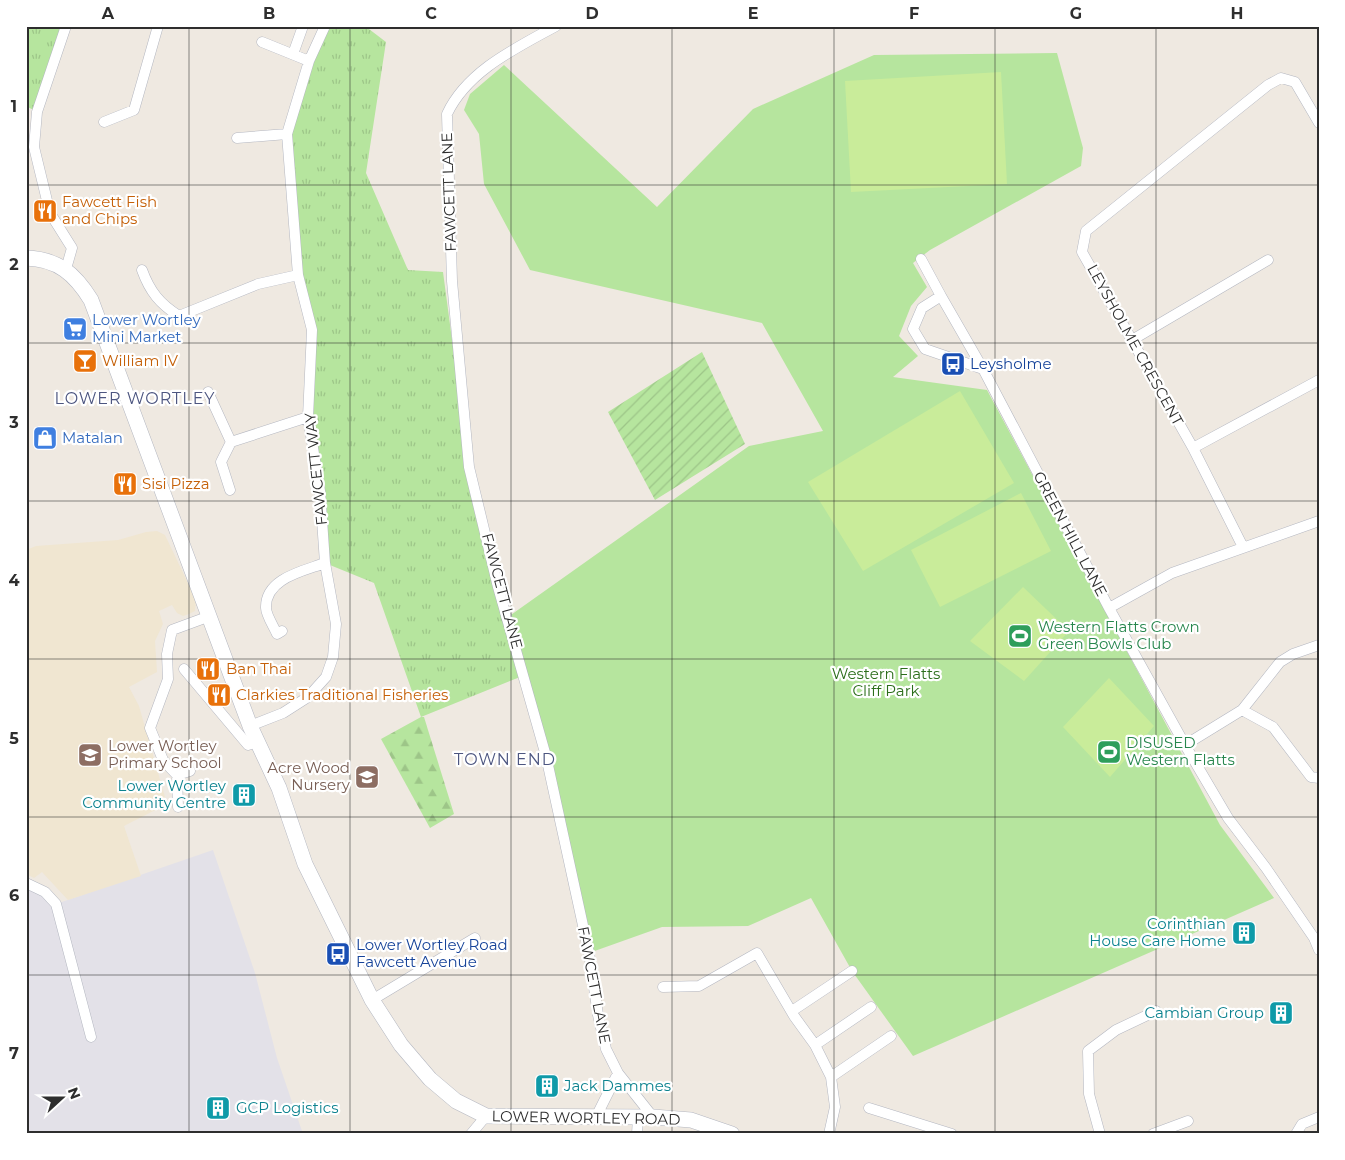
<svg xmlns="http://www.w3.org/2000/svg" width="1345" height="1160" viewBox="0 0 1345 1160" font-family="Montserrat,sans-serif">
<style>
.industrial{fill:#e3e1e8}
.education{fill:#f0e6d1}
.grass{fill:url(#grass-tufts)}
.forest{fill:url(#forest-firs)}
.park{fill:#b6e59e}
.garden{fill:url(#garden-furrows)}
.pitch{fill:#c9ec9a}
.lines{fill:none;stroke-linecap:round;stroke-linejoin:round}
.street-casing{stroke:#b4b7c1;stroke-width:11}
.secondary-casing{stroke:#b4b7c1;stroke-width:16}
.street{stroke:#fff;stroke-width:10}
.secondary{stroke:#fff;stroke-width:15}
.grid{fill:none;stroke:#2e2e2e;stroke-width:1;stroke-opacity:0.55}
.labels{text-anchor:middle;stroke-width:4.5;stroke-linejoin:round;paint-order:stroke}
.street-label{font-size:15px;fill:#2e2e2e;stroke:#fff}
.food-label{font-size:15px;fill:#c56008;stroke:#fff;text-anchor:start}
.shop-label{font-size:15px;fill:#366cbe;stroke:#fff;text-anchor:start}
.transit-label{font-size:15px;fill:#164399;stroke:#fff;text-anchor:start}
.leisure-label{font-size:15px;fill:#27864d;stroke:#fff;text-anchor:start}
.park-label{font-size:15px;fill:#2c6e1b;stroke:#fff}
.education-label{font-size:15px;fill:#785e54;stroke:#fff;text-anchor:start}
.culture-label{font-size:15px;fill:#0d838f;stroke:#fff;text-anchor:end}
.neighbourhood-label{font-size:16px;letter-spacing:1px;fill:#4d5680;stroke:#fff}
.neatline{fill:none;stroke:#2e2e2e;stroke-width:2}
.grid-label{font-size:16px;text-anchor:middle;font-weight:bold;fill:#2e2e2e}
</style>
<defs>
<pattern id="grass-tufts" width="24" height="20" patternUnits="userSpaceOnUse" patternTransform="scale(1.25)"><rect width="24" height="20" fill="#b6e59e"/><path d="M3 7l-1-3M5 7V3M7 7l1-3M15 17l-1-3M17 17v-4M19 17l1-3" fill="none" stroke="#9dc588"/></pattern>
<pattern id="forest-firs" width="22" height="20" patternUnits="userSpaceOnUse" patternTransform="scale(1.25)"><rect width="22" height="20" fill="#b6e59e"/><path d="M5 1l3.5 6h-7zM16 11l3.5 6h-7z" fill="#9dc588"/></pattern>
<pattern id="garden-furrows" width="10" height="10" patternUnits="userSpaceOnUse" patternTransform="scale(1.25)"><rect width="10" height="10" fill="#b6e59e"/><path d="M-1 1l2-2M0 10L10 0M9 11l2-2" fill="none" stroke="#9dc588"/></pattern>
</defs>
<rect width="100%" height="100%" fill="#efe9e1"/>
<path class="industrial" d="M213,850L255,973L277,1058L303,1134H26V883L56,904Z"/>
<path class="education" d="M157,531L165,535L196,600L195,611L189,614L183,616L177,613L172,605L159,611L163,624L155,641L157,672L129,687L139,706L167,804L124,826L141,876L68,900L42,872L34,878L26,874V550L36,546L118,540L146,532Z"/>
<path class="grass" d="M26,26H66L37,112L26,106Z
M325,26H365L386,42L366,173L408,270L443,272L469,467L525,675L421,717L374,583L325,563L308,417L312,330L298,275L287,134Z"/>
<path class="forest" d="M421,717H424L454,814L430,828L381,739Z"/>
<path class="park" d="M1057,53L1083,148L1081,166L930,250L913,263L927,287L911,306L899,336L918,356L893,377L987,390L1220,825L1274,898L913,1056L852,971L811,898L748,926L662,927L589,953L508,617L749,446L823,431L762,323L530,270L484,184L479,134L464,110L470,94L504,65L657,207L753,109L874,55Z"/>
<path class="garden" d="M702,352L745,444L655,500L608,412Z"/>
<path class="pitch" d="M1001,72L1007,184L851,192L845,81Z
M960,391L1014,483L863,571L808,482Z
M1021,493L1051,551L940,607L911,550Z
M1023,587L1069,631L1024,681L970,641Z
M1109,678L1154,726L1110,777L1063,727Z"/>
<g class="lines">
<defs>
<path id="street" d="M556,26C516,48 467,71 447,114L452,281L469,467L498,587L546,756L589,953L598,1015L606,1049L618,1073L596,1117
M262,42L309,61
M293,54L303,26
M104,122L134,110L158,26
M237,138L287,134
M921,259L941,296
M66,269L72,248L50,213L34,147L37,112L66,26
M142,270C150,292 160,304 179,316L258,284L298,275
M1132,340L1268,260
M983,369L925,349L913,329L922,308L941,296L983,369L1109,608L1185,745L1228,818L1266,868L1314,938L1319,950
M208,392L231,442
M1193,448L1319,380
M230,490L221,462L231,442L308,417
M1243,547L1193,448L1082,252L1086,231L1268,85L1281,78L1295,82L1319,123
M1109,608L1172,573L1319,521
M282,631L277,634C274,627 266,615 266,608C265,578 304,571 325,563
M184,669L248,745L258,742
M1242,710L1273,727L1311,777L1319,778
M250,726L283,713L308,697L326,677L333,657L336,624L325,563L320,491L308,417L312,330L298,275L287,134L309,61L325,26
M1185,745L1242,710L1280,662L1293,654L1319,645
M177,775L190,771
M178,807L177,775L163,760L150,728L168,679L167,654L172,630L210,616
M26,883L45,892L56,904L91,1037
M663,987L699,986L757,953L794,1016L815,1045L831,1077L835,1107L829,1134
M372,1000L475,938
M792,1011L852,971
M815,1045L871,1007
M618,1073L653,1117
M831,1077L891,1036
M869,1108L952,1134
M471,1134L486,1116
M637,1134L638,1117
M1100,1134L1089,1094L1088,1051L1116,1030L1156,1011
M1153,1134L1188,1121
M1296,1134L1302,1124L1319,1117"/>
<path id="secondary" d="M26,258C58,259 75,274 91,300L250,726L279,788L305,864L372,1000L401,1045L430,1079L456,1101L486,1116L653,1117L691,1120L732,1134"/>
</defs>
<use href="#street" class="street-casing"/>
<use href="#secondary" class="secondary-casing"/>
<use href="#street" class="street"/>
<use href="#secondary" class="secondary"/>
</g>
<path class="grid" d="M189,26V1134M350,26V1134M511,26V1134M672,26V1134M834,26V1134M995,26V1134M1156,26V1134M26,185H1319M26,343H1319M26,501H1319M26,659H1319M26,817H1319M26,975H1319"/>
<defs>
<symbol id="restaurant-square" viewBox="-11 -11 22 22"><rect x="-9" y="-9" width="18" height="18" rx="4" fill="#e8710a" stroke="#fff"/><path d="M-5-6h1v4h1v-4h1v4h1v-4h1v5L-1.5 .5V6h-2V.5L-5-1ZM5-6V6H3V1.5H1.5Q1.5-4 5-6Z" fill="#fff"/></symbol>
<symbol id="supermarket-square" viewBox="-11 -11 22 22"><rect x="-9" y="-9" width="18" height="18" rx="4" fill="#3f7fe0" stroke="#fff"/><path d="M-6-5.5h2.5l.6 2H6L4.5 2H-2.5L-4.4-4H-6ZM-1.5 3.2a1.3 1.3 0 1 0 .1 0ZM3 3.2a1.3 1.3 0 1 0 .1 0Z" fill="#fff"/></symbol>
<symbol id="bar-square" viewBox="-11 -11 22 22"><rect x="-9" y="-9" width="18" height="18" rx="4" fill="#e8710a" stroke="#fff"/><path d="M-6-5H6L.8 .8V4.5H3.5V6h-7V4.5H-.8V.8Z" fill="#fff"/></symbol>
<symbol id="bus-square" viewBox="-11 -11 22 22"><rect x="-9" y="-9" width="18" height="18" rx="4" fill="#1a4fb4" stroke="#fff"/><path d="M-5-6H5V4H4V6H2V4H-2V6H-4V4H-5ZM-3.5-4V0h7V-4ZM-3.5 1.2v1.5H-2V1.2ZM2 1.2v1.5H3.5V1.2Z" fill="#fff"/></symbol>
<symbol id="shop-square" viewBox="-11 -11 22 22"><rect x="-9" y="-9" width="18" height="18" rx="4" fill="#3f7fe0" stroke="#fff"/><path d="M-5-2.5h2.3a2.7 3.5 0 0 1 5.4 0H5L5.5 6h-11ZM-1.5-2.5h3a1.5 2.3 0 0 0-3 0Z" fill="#fff"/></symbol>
<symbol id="stadium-square" viewBox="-11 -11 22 22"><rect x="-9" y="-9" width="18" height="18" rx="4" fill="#2e9e5b" stroke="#fff"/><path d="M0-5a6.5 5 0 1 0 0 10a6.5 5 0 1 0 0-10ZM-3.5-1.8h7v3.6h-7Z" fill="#fff"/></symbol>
<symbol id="school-square" viewBox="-11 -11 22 22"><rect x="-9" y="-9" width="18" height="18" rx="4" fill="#8d6e63" stroke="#fff"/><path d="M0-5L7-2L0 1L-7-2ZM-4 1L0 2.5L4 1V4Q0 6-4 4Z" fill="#fff"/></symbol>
<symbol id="building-square" viewBox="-11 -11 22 22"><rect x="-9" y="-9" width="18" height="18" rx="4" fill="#0f9aa8" stroke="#fff"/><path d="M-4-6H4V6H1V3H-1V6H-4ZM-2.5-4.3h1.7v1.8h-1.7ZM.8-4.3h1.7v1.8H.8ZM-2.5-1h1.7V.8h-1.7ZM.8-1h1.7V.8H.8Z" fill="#fff"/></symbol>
</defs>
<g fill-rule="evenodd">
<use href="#restaurant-square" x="31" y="197" width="28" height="28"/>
<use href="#supermarket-square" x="61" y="315" width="28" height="28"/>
<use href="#bar-square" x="71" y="347" width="28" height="28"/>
<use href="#bus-square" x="939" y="350" width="28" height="28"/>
<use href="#shop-square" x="31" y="424" width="28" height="28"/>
<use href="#restaurant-square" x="111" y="470" width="28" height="28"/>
<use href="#stadium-square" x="1006" y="622" width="28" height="28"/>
<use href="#restaurant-square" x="194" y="655" width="28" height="28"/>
<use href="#restaurant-square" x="205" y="681" width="28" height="28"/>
<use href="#stadium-square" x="1095" y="738" width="28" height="28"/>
<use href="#school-square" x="76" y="741" width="28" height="28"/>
<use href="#school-square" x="353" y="763" width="28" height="28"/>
<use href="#building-square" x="230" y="781" width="28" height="28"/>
<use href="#building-square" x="1230" y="919" width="28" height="28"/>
<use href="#bus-square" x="324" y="940" width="28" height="28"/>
<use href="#building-square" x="1267" y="999" width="28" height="28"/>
<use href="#building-square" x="533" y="1072" width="28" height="28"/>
<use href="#building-square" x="204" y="1094" width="28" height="28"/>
</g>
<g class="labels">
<g class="street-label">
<text transform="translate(449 192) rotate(-92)" y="5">FAWCETT LANE</text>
<text transform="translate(1135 345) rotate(61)" y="5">LEYSHOLME CRESCENT</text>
<text transform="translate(316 469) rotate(-96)" y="5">FAWCETT WAY</text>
<text transform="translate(1070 534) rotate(62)" y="5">GREEN HILL LANE</text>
<text transform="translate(502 591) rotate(75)" y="5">FAWCETT LANE</text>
<text transform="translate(594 985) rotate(79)" y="5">FAWCETT LANE</text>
<text transform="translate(586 1118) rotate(1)" y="5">LOWER WORTLEY ROAD</text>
</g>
<g class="food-label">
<text x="62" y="207">Fawcett Fish<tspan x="62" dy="17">and Chips</tspan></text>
<text x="102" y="366">William IV</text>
<text x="142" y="489">Sisi Pizza</text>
<text x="226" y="674">Ban Thai</text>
<text x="236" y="700">Clarkies Traditional Fisheries</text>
</g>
<g class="shop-label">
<text x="92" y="325">Lower Wortley<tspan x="92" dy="17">Mini Market</tspan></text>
<text x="62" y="443">Matalan</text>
</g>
<g class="transit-label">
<text x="970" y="369">Leysholme</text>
<text x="356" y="950">Lower Wortley Road<tspan x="356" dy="17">Fawcett Avenue</tspan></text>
</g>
<g class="leisure-label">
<text x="1038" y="632">Western Flatts Crown<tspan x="1038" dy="17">Green Bowls Club</tspan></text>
<text x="1126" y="748">DISUSED<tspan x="1126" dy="17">Western Flatts</tspan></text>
</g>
<g class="park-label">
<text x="886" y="679">Western Flatts<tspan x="886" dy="17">Cliff Park</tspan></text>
</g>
<g class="education-label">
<text x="108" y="751">Lower Wortley<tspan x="108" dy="17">Primary School</tspan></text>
<text x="350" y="773" text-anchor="end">Acre Wood<tspan x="350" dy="17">Nursery</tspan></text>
</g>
<g class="culture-label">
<text x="226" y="791">Lower Wortley<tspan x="226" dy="17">Community Centre</tspan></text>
<text x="1226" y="929">Corinthian<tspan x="1226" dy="17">House Care Home</tspan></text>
<text x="1264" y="1018">Cambian Group</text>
<text x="564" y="1091" text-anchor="start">Jack Dammes</text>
<text x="236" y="1113" text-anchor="start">GCP Logistics</text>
</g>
<g class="neighbourhood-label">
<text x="135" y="404">LOWER WORTLEY</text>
<text x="505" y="765">TOWN END</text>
</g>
</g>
<rect width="1345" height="1160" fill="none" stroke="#ffffff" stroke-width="55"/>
<g transform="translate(62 1098) rotate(69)" stroke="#ffffff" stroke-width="4" paint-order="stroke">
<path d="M0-4L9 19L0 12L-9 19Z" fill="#2e2e2e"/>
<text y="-8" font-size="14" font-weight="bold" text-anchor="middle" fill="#2e2e2e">N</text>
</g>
<rect x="28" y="28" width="1290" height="1104" class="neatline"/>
<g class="grid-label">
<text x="108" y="19">A</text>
<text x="269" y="19">B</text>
<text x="431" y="19">C</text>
<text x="592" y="19">D</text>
<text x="753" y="19">E</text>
<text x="914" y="19">F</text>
<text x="1076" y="19">G</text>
<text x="1237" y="19">H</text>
<text x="14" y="112">1</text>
<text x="14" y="270">2</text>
<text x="14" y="428">3</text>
<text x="14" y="586">4</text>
<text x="14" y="744">5</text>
<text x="14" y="901">6</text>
<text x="14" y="1059">7</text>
</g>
</svg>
